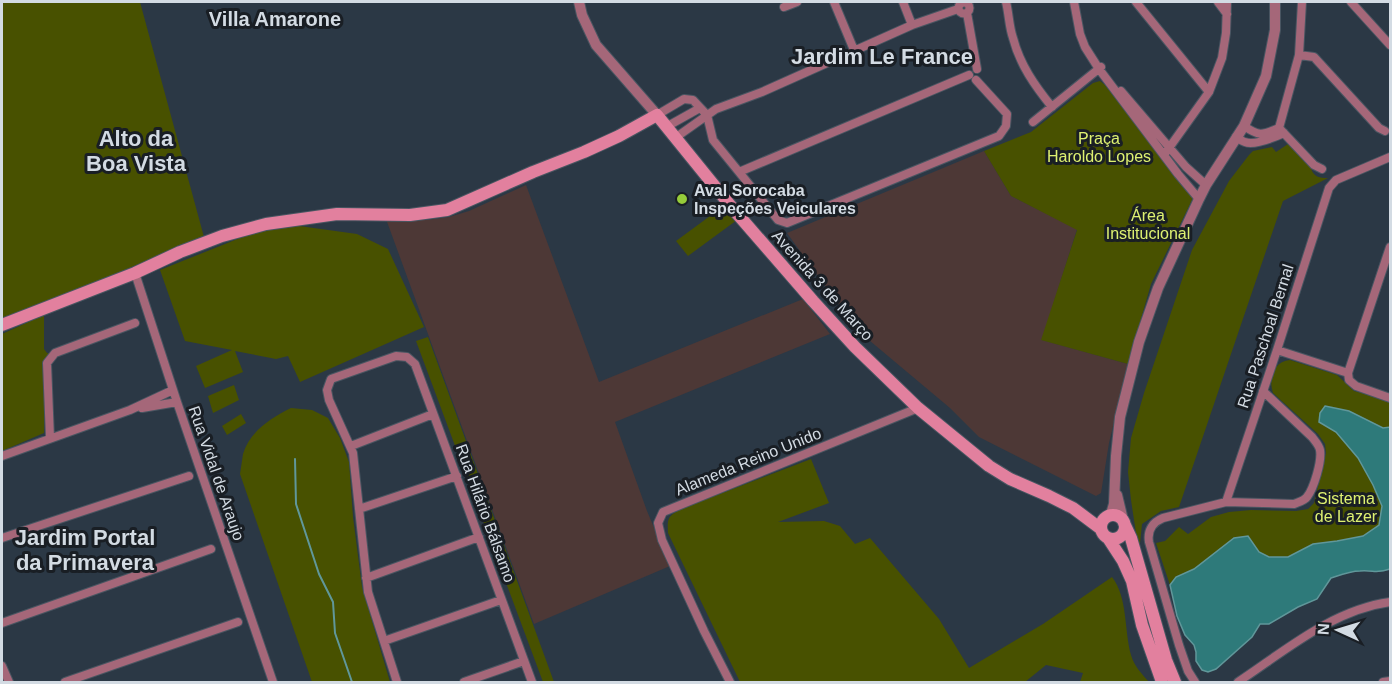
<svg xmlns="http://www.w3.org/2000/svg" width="1392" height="684" viewBox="0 0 1392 684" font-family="Helvetica,sans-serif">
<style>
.industrial{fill:#4d3836}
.green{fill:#485100}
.water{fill:#2e7a7a;stroke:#60979a;stroke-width:1.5}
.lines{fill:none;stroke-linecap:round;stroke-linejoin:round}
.stream{stroke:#60979a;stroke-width:2}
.minor-casing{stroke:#495561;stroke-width:10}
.tertiary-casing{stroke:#495561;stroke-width:12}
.secondary-casing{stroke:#495561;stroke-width:14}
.minor{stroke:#a56779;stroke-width:8}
.tertiary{stroke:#a56779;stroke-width:10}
.secondary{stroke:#e2809e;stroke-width:12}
.poi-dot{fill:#96cc3a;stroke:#191e24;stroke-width:2}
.labels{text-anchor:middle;stroke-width:6;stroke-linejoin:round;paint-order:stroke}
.park-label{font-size:16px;fill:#def171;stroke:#191e24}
.poi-label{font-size:16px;font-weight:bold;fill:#d3dbe3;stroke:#191e24;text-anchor:start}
.street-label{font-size:16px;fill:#d3dbe3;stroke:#191e24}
.quarter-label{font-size:20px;font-weight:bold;fill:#d3dbe3;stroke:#191e24}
.district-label{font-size:22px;font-weight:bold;fill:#d3dbe3;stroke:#191e24}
</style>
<rect width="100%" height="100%" fill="#2b3845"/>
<path class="industrial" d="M984,151L1011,196L1077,229L1042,340L1128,364L1109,443L1101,493L1096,496L979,437L950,408L857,330L787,233Z
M526,185L599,382L803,299L830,334L615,422L647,511L670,566L534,624L386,219L426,220L449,217L469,211Z"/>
<path class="green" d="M2,2H140L204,237L2,321Z
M1100,81L1105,85L1193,198L1151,284L1128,364L1041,340L1077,230L1011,196L984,151L1031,132L1093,83Z
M1288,144L1311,168C1313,177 1320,178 1328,178L1283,201L1179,507L1161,511L1142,524L1139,553L1131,500L1128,472L1131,438L1144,393L1192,250L1229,181L1249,155L1253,151L1272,147L1276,152Z
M725,205L737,220L688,256L676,241Z
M292,225L357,234L388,249L424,327L300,382L288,356L276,359L235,351L243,372L205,388L196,366L232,350L185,341L160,270L255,232Z
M44,315V349L47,353L51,354L46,360L44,433L2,451V334Z
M428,337L554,682H543L416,341Z
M1290,360L1337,375L1354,391L1390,401V427L1383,428L1349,411L1319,422L1336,432L1358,458L1373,485L1382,506L1379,525L1363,536L1337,541L1313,544L1288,557H1269L1259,552L1248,536L1234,538L1194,569L1176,577L1170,585L1156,543L1165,541L1179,527L1188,534L1211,517L1229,512L1251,510L1296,511L1308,509L1314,503L1326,453L1325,444L1318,434L1273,393C1268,378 1274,361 1290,360Z
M234,385L239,400L213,413L208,396Z
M291,408L312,410L328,418L340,438L349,462L353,517L362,587L390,682H312L240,474C241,467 242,461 243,454C250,431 271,418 291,408Z
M241,414L246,423L227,435L222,426Z
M811,459L829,503L778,522L824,521L840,526L855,544L870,538L939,619L969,668L1043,624L1112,577C1128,598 1124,630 1131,655C1134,666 1142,674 1149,682H1080L1083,673L1046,665L1025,682H740L668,533C667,516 669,516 683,508Z"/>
<path class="water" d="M1325,406L1349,411L1383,428L1390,427V569C1377,574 1374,570 1360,571C1350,571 1340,575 1331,578L1317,599L1298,607L1269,624H1260L1252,637L1216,669L1208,672L1202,670L1196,661V652L1194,645L1185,635L1177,616L1170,585L1176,577L1194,569L1234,538L1248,536L1259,552L1269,557H1288L1313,544L1337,541L1363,536L1379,525L1382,506L1373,485L1358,458L1336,432L1319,422L1320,413Z"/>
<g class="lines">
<path class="stream" d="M295,459L296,504L319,574L333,602L335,633L352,682"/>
<defs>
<path id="minor" d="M834,2L854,50
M903,2L912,25
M1006,2C1009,14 1009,27 1013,38C1020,65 1035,86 1052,107
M1074,2L1080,34L1085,47L1099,69L1178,174L1199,199
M1136,2L1209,92
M1218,2L1227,14
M1351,2L1390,45
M958.5 8a5.5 5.5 0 1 1 11 0a5.5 5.5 0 1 1-11 0Z
M784,7L797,2
M967,13L977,69
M1299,55L1314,57L1379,128L1385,131
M1121,91L1186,167L1206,185
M657,115L684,99L693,100L707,115L713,140L778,220L787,223L999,136L1006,126L1007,114L976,80
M1033,122L1101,67
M1244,126C1260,137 1262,135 1279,128L1299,55L1302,2
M666,127L700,108
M1279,128L1314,165L1322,169
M1236,137C1237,137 1243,142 1245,142C1254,146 1275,137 1284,133
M675,138L716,109L762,92L912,25L958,9
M1164,155L1209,92L1222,58L1226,33L1227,2
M739,172L969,75
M135,273L177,402L273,682
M1277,350L1348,373
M1348,373L1390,247
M1348,373L1349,380L1356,386L1390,398
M142,408L177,402
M50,438L47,363L55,353L135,323
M351,446L433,414
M2,456L130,410L173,390
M1226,502L1277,350L1329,188L1336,180L1390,157
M359,509L457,476
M2,538L189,476
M366,578L479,537
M2,623L211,549
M384,641L501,600
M2,666L9,682
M65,682L238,622
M397,682L368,592L353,453L329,400L327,390L331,379L396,356L407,357L415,364L532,682
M464,682L524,661
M730,682L704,631L662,540L658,523L663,512L918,408
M1195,682L1188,671L1179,645L1149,542C1147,530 1153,522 1163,518L1226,502L1294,504C1299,502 1304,501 1307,497C1314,488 1322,461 1320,450C1319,445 1315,441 1312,437L1263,391
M1238,682C1285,651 1332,610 1390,602
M1383,682L1390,681"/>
<path id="tertiary" d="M579,2L582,15L596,45L657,115
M1117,495L1123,520
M1111,514L1114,504L1116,456L1120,417L1139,342L1158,288L1199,199L1206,185L1244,126L1266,76L1275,30V2"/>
<path id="secondary" d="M2,325L135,273L180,252L222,236L266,224L337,214L410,215L447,210L533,172L584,152L619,136L657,115L734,210L813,301L855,347L918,408L989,466L1010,479L1049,496L1073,508L1101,529
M1101 527a12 12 0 1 1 24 0a12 12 0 1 1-24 0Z
M1124,523L1131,538L1166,660L1175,682
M1108,538L1123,561L1132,581L1142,625L1162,682"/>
</defs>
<use href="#minor" class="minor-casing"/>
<use href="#tertiary" class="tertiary-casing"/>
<use href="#secondary" class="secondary-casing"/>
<use href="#minor" class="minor"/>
<use href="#tertiary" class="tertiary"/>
<use href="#secondary" class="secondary"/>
</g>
<circle class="poi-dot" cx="682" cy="199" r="6"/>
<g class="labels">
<g class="park-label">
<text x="1099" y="144">Praça<tspan x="1099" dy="18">Haroldo Lopes</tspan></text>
<text x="1148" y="221">Área<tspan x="1148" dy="18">Institucional</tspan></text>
<text x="1346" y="504">Sistema<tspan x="1346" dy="18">de Lazer</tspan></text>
</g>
<g class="poi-label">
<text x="694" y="196">Aval Sorocaba<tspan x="694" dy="18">Inspeções Veiculares</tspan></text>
</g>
<g class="street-label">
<text transform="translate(823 285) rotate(48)" y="6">Avenida 3 de Março</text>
<text transform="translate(1265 336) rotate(-72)" y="6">Rua Paschoal Bernal</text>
<text transform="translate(748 461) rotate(-22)" y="6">Alameda Reino Unido</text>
<text transform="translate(217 473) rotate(71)" y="6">Rua Vidal de Araujo</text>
<text transform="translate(486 513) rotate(70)" y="6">Rua Hilário Bálsamo</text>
</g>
<g class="quarter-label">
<text x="275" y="26">Villa Amarone</text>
</g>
<g class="district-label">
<text x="882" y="64">Jardim Le France</text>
<text x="136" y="146">Alto da<tspan x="136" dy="25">Boa Vista</tspan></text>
<text x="85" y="545">Jardim Portal<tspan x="85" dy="25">da Primavera</tspan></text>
</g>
</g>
<rect width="1392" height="684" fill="none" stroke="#d3dbe3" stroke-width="6"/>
<g transform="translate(1338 630) rotate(274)" stroke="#191e24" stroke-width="4.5" paint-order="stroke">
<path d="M0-4.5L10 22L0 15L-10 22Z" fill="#d3dbe3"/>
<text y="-9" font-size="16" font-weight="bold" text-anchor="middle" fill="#d3dbe3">N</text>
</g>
</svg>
